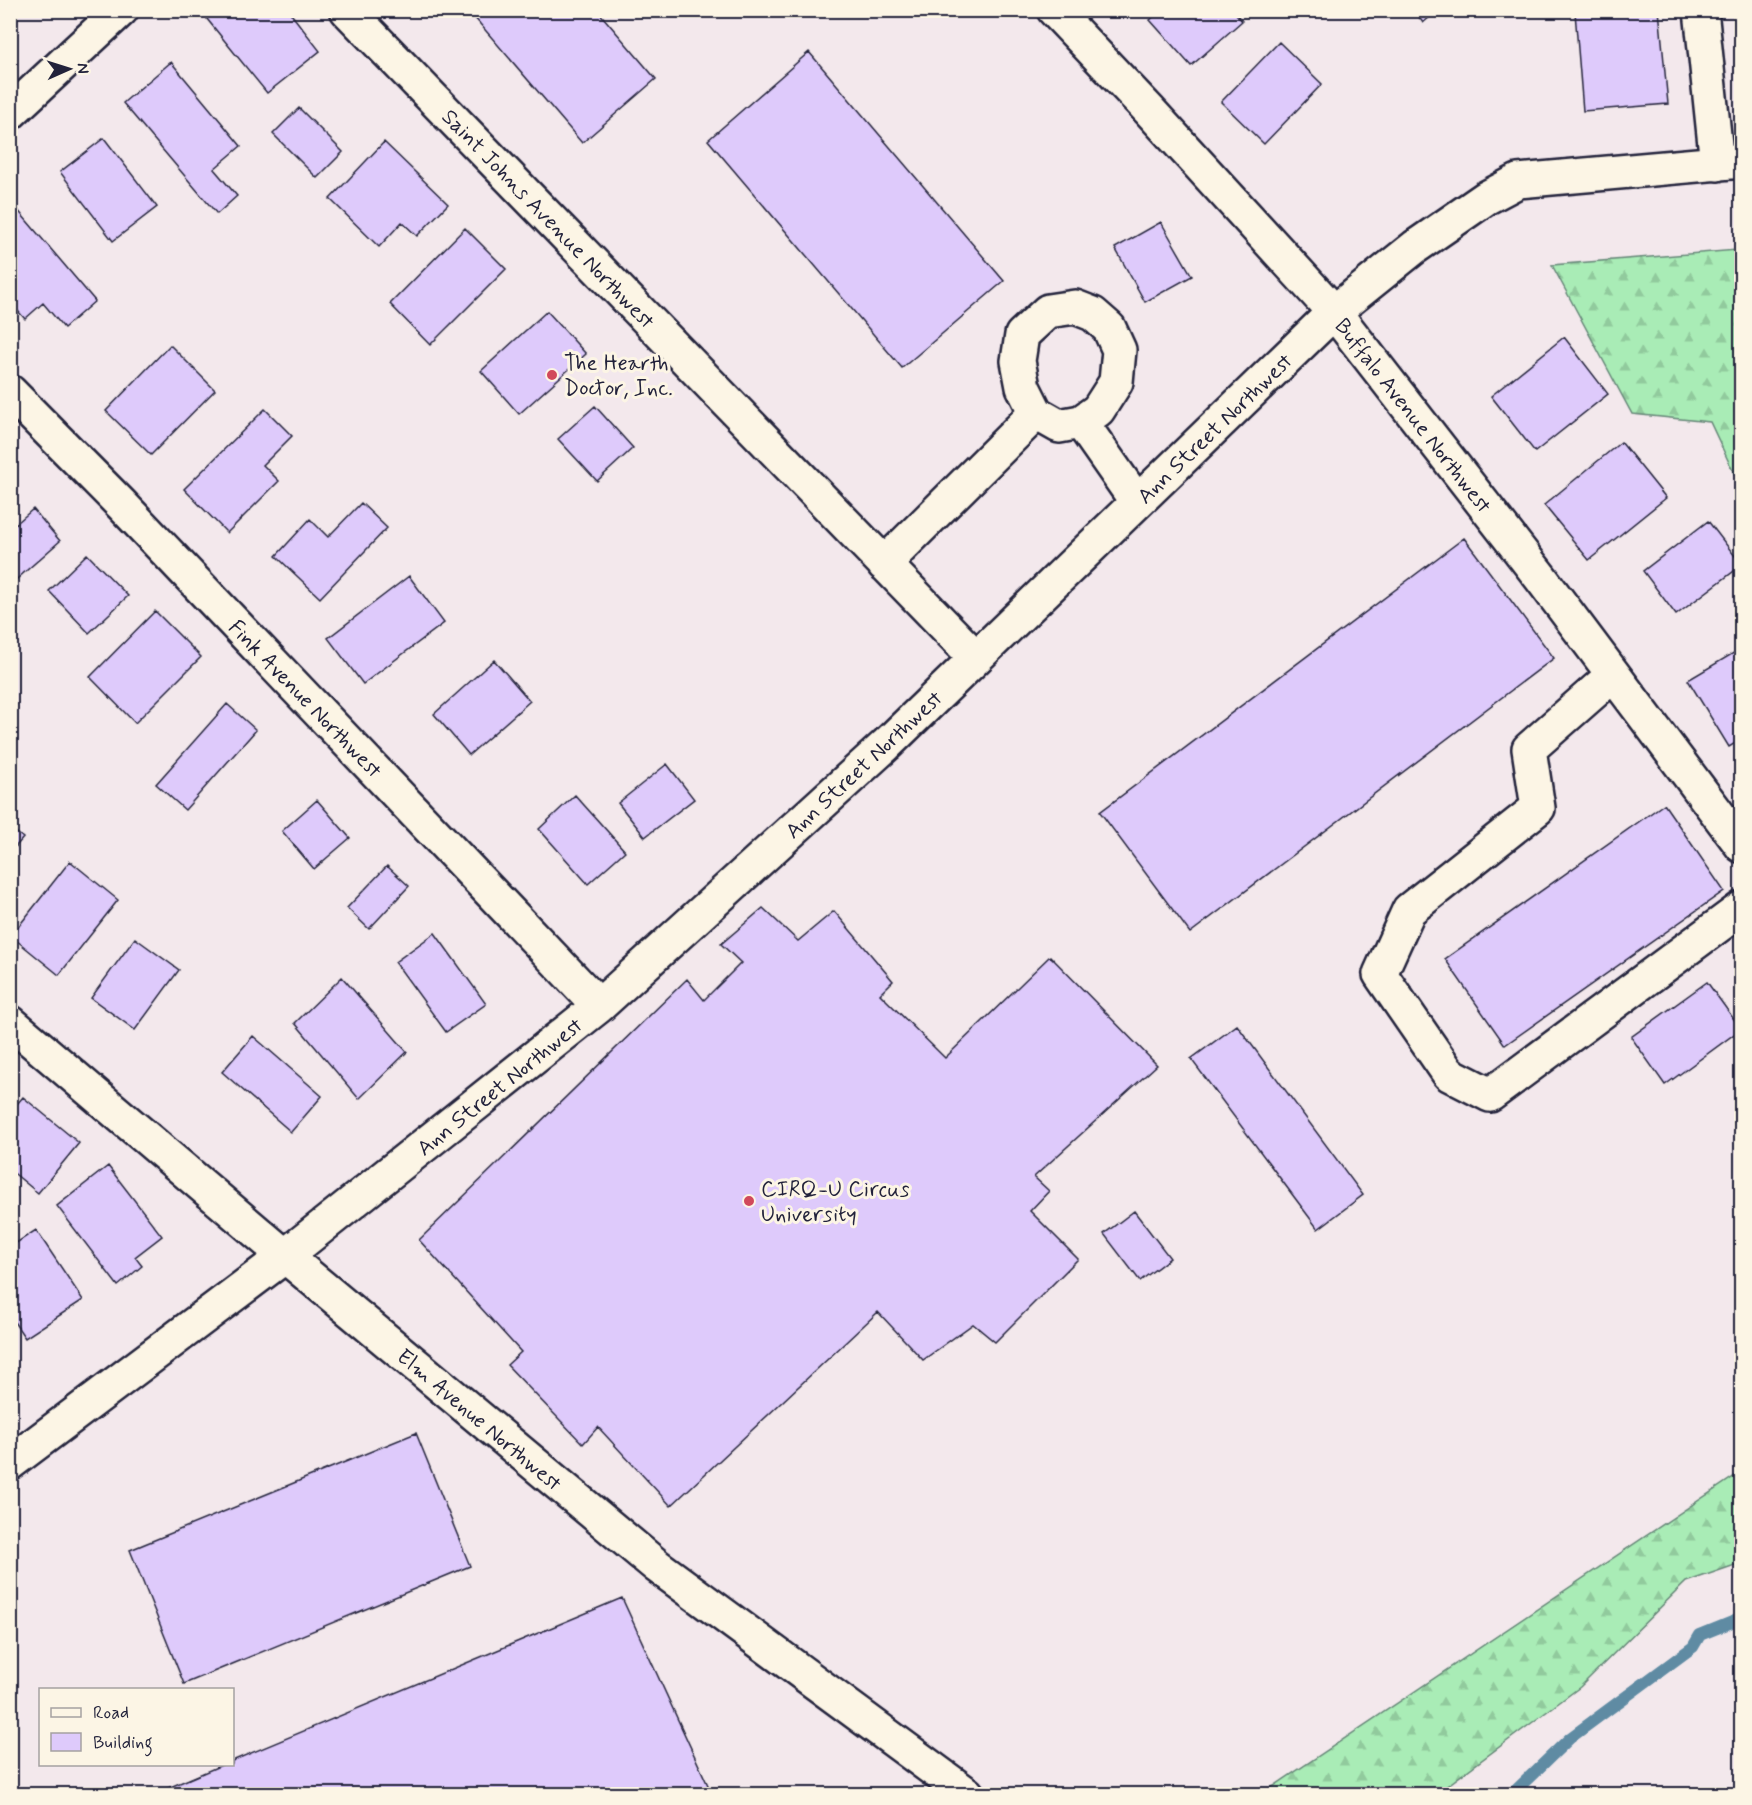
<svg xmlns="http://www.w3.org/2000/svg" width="1752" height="1805" viewBox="0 0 1752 1805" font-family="Mynerve,sans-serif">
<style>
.forest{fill:url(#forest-firs);stroke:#668778;stroke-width:1.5}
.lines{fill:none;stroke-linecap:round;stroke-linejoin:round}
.stream{stroke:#5f8ba3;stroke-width:12}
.building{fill:#decafb;stroke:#22223b;stroke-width:1.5}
.minor-casing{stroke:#22223b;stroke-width:38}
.minor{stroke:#fcf5e5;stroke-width:33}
.poi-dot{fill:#d1495b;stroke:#fcf5e5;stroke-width:2}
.labels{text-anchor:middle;stroke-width:6;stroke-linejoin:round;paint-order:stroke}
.street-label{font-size:22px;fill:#22223b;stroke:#fcf5e5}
.poi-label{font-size:22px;fill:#22223b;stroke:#fcf5e5;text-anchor:start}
</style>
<defs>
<pattern id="forest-firs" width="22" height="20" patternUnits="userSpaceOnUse" patternTransform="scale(1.5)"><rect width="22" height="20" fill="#a9ecb6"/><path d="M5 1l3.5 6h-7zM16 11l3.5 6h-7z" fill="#91ca9d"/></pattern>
</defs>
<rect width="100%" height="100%" fill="#f3e8ec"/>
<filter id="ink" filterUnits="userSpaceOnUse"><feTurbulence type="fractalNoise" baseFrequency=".0167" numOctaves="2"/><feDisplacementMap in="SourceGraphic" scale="12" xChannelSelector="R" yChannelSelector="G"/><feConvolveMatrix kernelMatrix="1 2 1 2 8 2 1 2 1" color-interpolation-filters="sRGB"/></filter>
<g filter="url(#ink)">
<path class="forest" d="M1737,250L1742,261L1741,488L1710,422L1632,414L1552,265Z
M1741,1472V1563L1686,1582L1580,1687L1436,1794H1262Z"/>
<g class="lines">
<path class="stream" d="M1512,1794L1570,1738L1693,1647L1700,1635L1742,1618"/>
</g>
<path class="building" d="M218,10H288L320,51L267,93L207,19Z
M468,10H597L656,79L582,143Z
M1161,10H1233L1242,21L1191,66L1150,20Z
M1414,10H1438L1423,23Z
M1538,10H1659L1668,104L1583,111L1575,12L1538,15Z
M1279,42L1322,84L1264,144L1221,102Z
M809,52L1004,281L902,368L708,140Z
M171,62L241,146L214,169L237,196L217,214L123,103Z
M299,108L343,152L317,178L273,134Z
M104,138L157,207L113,241L60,172Z
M384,142L448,204L417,236L402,222L379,247L330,199Z
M16,208L95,301L64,328L43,303L25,319L10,302V213Z
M1161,222L1192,276L1145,302L1115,248Z
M465,228L506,269L430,345L390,304Z
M547,311L586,354L519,414L481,371Z
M1564,337L1608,394L1535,452L1491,396Z
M170,345L215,390L151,455L106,411Z
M595,406L633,448L597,481L558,439Z
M265,409L292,436L263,465L279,481L227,533L184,489Z
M1621,442L1666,498L1589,560L1544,505Z
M361,503L387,528L320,598L276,556L310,519L328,537Z
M33,509L60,541L10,585V529Z
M1708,521L1742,565L1676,615L1643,571Z
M1464,538L1554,658L1190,933L1100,812Z
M87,554L128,596L89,633L49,591Z
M409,576L444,623L363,684L328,638Z
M155,611L201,657L135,723L90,677Z
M1742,648V739L1729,747L1688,680Z
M494,660L530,701L469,755L434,714Z
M227,704L256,730L185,810L156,784Z
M667,764L694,799L645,837L618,803Z
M575,795L625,851L588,884L539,829Z
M317,800L350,838L314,869L282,831Z
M1664,804L1724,891L1505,1045L1445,959Z
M10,827L23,838L10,853Z
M70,861L118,900L59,975L11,936Z
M387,866L409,886L369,929L347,908Z
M763,908L798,941L834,911L893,981L880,994L945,1058L1050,956L1157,1065L1034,1177L1049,1191L1030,1211L1078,1259L995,1342L973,1324L923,1360L878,1312L671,1506L598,1427L583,1444L507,1365L521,1352L419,1240L687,979L704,1000L741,963L721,944Z
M435,933L486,1004L446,1032L395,962Z
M135,938L179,970L135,1030L91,998Z
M342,977L407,1052L359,1099L295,1023Z
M1707,982L1741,1029L1665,1085L1631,1037Z
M1237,1025L1363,1195L1318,1229L1191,1059Z
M253,1036L322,1096L291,1132L222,1072Z
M23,1097L79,1143L38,1193L10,1170V1112Z
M108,1166L162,1236L135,1257L142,1266L118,1286L57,1206Z
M1134,1211L1170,1258L1140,1281L1104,1234Z
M36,1230L83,1300L25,1338L10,1316V1247Z
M416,1433L470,1566L184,1684L130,1550Z
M622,1598L712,1794H154L224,1764H232V1761Z"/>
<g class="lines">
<defs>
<path id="minor" d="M347,10L976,658
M1054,10L1149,110L1334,312L1541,578L1742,846
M1701,10L1717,164
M10,113L121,10
M10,392L122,505L599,1006
M1081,422L1059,426L1036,413L1023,387L1018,361L1022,335L1048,311L1075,307L1093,314L1109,328L1119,350L1116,382L1098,410L1081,422L1137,502
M884,564L1036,413
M1613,675L1529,749L1538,808L1409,910L1380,974L1449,1074L1490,1095L1742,908
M10,1022L285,1256L657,1566L967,1794
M10,1463L285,1256L599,1006L886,745L1334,312L1415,247L1486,198L1518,181L1742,161"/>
</defs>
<use href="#minor" class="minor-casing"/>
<use href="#minor" class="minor"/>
</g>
</g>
<g class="poi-dot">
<circle cx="552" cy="375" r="6"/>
<circle cx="749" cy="1201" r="6"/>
</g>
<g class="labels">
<g class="street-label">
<text transform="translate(549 218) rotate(46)" y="8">Saint Johns Avenue Northwest</text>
<text transform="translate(1414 415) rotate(52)" y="8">Buffalo Avenue Northwest</text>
<text transform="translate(1214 428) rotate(-44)" y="8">Ann Street Northwest</text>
<text transform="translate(306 698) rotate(46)" y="8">Fink Avenue Northwest</text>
<text transform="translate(863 764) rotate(-43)" y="8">Ann Street Northwest</text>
<text transform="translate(499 1086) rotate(-39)" y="8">Ann Street Northwest</text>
<text transform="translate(480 1419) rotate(40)" y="8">Elm Avenue Northwest</text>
</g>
<g class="poi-label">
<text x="564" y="370">The Hearth<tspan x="564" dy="25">Doctor, Inc.</tspan></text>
<text x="761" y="1196">CIRQ-U Circus<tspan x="761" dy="25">University</tspan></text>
</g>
</g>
<rect width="1752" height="1805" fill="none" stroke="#fcf5e5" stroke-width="36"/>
<rect x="18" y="18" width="1716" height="1769" fill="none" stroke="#22223b" stroke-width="2" filter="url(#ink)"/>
<rect x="39" y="1688" width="195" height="78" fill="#fcf5e5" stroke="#a5a1a1" stroke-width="1.5"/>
<rect x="51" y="1708" width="30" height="9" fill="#fcf5e5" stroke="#a5a1a1" stroke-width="1.5"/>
<text x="93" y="1718" font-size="18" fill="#22223b">Road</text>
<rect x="51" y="1733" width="30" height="18" fill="#decafb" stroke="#a5a1a1" stroke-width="1.5"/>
<text x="93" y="1748" font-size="18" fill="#22223b">Building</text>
<g transform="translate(69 69) rotate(87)" stroke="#fcf5e5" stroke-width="4.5" paint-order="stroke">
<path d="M0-4.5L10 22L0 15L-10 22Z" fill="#22223b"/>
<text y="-9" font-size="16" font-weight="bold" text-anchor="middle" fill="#22223b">N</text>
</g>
</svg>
